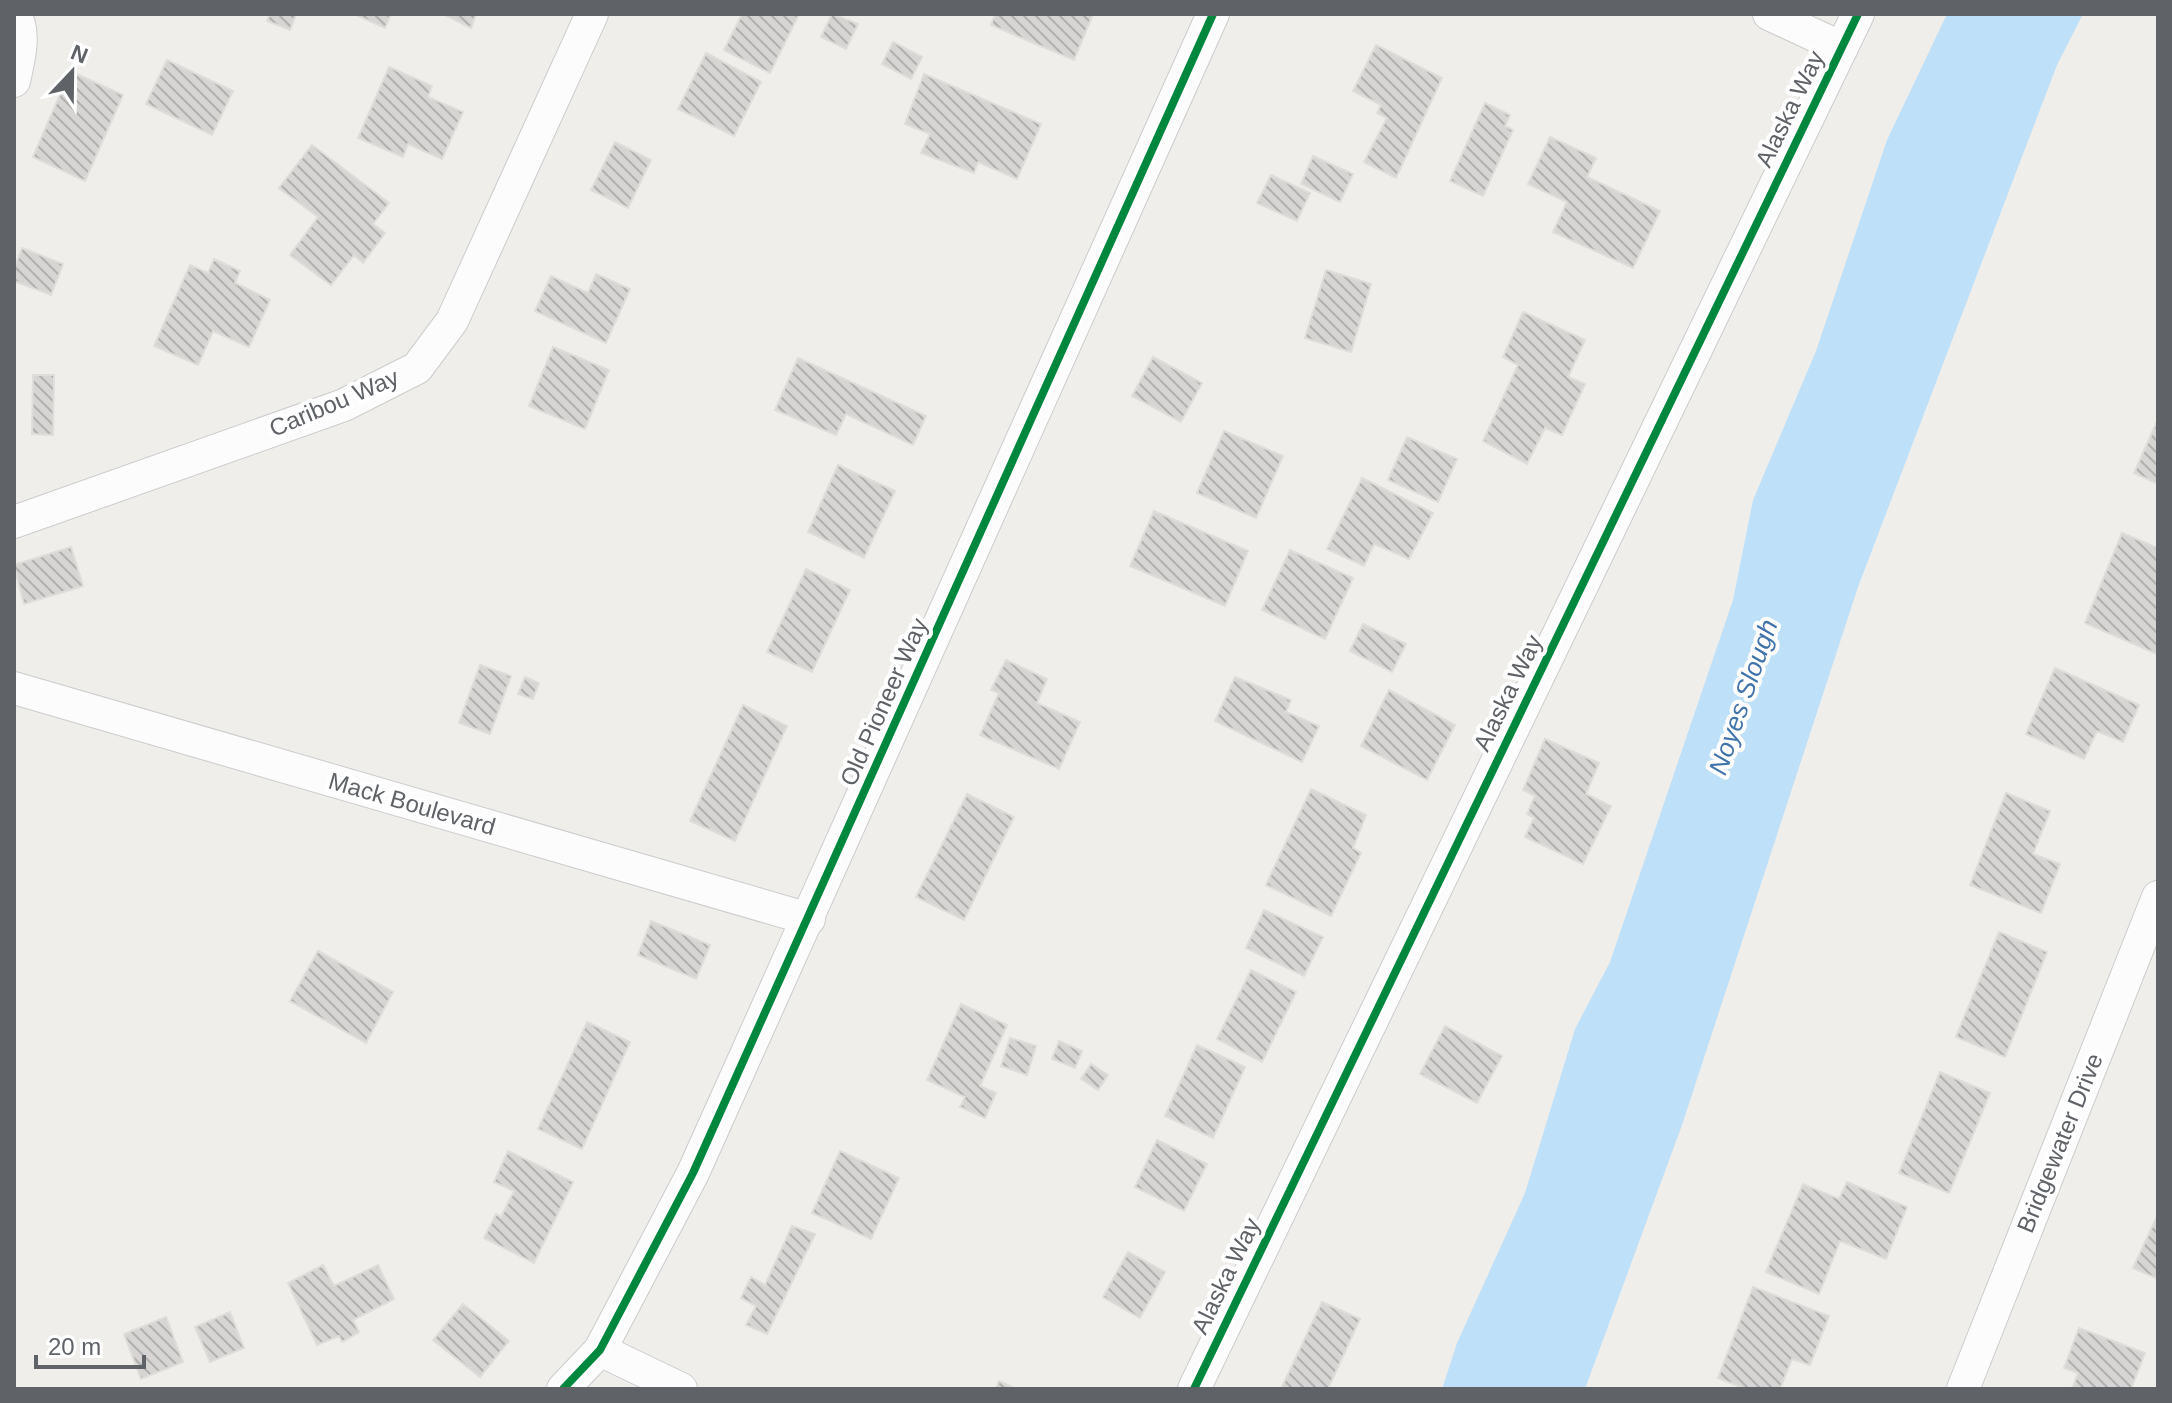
<svg xmlns="http://www.w3.org/2000/svg" width="2172" height="1403" viewBox="0 0 2172 1403" font-family="Arial,sans-serif">
<style>
.water{fill:#bfe0f9}
.building{fill:url(#building-back-hatch);stroke:#deddd9;stroke-width:2}
.lines{fill:none;stroke-linecap:round;stroke-linejoin:round}
.street-casing{stroke:#cbcccc;stroke-width:34}
.street{stroke:#fdfcfc;stroke-width:32}
.cycleway-casing{stroke:#fff;stroke-width:13}
.cycleway{stroke:#00873e;stroke-width:8}
.labels{text-anchor:middle;stroke-width:8;stroke-linejoin:round;paint-order:stroke}
.street-label{font-size:24px;fill:#5f6368;stroke:#fff}
.water-label{font-size:26px;font-style:italic;fill:#4174aa;stroke:#fff}
</style>
<defs>
<pattern id="building-back-hatch" width="6" height="6" patternUnits="userSpaceOnUse" patternTransform="scale(2)"><rect width="6" height="6" fill="#d6d5d3"/><path d="M-1 5l2 2M0 0l6 6M5-1l2 2" fill="none" stroke="#b1b0af"/></pattern>
</defs>
<rect width="100%" height="100%" fill="#efeeea"/>
<path class="water" d="M1947,14H2083L2057,65L1858,587L1682,1125L1585,1389H1442L1457,1343L1525,1193L1575,1029L1610,962L1733,600L1753,500L1816,351L1887,140Z"/>
<path class="building" d="M270,14H296L290,30L267,21Z
M354,14H391L385,28Z
M443,14H476L471,28Z
M742,14H799L770,73L724,50Z
M832,14L858,24L846,49L821,37Z
M995,14H1093L1074,60L991,25Z
M893,42L922,57L911,79L882,64Z
M1376,45L1442,78L1396,178L1364,162L1387,118L1377,113L1381,105L1353,91Z
M706,53L761,82L734,136L678,109Z
M167,60L233,91L212,135L146,104Z
M389,67L432,86L428,97L463,112L442,159L408,144L403,157L358,138Z
M70,71L123,95L85,181L33,157Z
M924,74L1041,124L1017,179L978,162L974,173L921,153L930,134L905,124Z
M1485,103L1510,115L1505,126L1513,130L1483,196L1450,181Z
M1550,137L1596,158L1587,177L1660,211L1633,268L1553,232L1567,202L1528,184Z
M615,142L651,160L628,208L591,190Z
M312,145L389,203L373,224L385,233L363,263L354,255L331,285L290,255L318,217L279,188Z
M1313,156L1353,174L1340,202L1301,184Z
M1271,175L1310,193L1297,221L1257,203Z
M22,248L63,264L51,295L14,281V269Z
M214,259L240,271L235,283L270,300L249,347L213,331L198,365L154,346L190,265L208,273Z
M1326,270L1371,284L1351,352L1305,338Z
M596,274L630,289L606,343L535,311L551,276L588,293Z
M1523,312L1585,340L1568,377L1585,384L1562,435L1545,428L1527,464L1483,441L1518,365L1503,357Z
M553,347L609,370L585,429L529,406Z
M1153,357L1202,383L1181,422L1132,396Z
M798,358L926,416L913,445L846,414L836,435L775,410Z
M33,375H54L53,435L32,434Z
M2158,419V484L2134,473Z
M1224,431L1283,456L1256,518L1197,493Z
M1407,437L1457,459L1438,502L1388,480Z
M838,465L895,491L864,558L808,532Z
M1362,478L1433,513L1409,559L1374,544L1364,566L1327,549Z
M1154,511L1248,551L1225,606L1130,566Z
M2122,533L2158,548L2157,654L2085,623Z
M71,547L83,586L24,604L14,565Z
M1290,550L1353,578L1325,639L1262,610Z
M806,569L850,590L812,672L767,652Z
M1363,624L1406,644L1392,672L1350,651Z
M1006,660L1047,679L1037,703L1080,722L1059,769L980,735L999,693L991,690Z
M480,665L511,676L490,734L459,723Z
M2055,668L2139,705L2123,742L2097,731L2084,759L2026,734Z
M525,677L539,683L533,699L518,694Z
M1235,677L1291,700L1286,712L1319,726L1302,762L1215,721Z
M1389,690L1455,725L1427,780L1361,746Z
M743,705L787,726L735,841L690,821Z
M1545,739L1599,763L1586,794L1611,806L1583,864L1525,837L1534,818L1527,814L1535,796L1523,790Z
M1311,789L1366,815L1353,848L1361,853L1331,916L1266,885Z
M2006,793L2050,811L2033,854L2060,864L2041,913L1970,885Z
M967,794L1014,817L964,920L916,897Z
M1264,910L1323,937L1304,976L1246,948Z
M651,921L710,945L696,979L638,955Z
M1999,932L2047,952L2005,1057L1956,1037Z
M318,951L393,992L366,1043L290,1001Z
M1251,970L1296,992L1262,1062L1217,1039Z
M961,1004L1007,1025L980,1086L996,1093L985,1118L960,1107L965,1097L927,1080Z
M587,1022L630,1042L582,1149L538,1129Z
M1445,1026L1502,1056L1477,1103L1420,1074Z
M1010,1038L1036,1046L1027,1075L1001,1066Z
M1059,1041L1082,1051L1075,1068L1052,1059Z
M1197,1045L1245,1067L1213,1138L1165,1116Z
M1091,1064L1108,1075L1098,1090L1081,1079Z
M1940,1072L1990,1093L1949,1193L1899,1173Z
M1157,1140L1207,1164L1184,1211L1135,1187Z
M508,1151L573,1182L534,1263L484,1238L496,1214L501,1217L514,1191L494,1182Z
M840,1151L899,1178L871,1239L812,1213Z
M1847,1182L1907,1207L1886,1259L1840,1241L1819,1294L1766,1272L1803,1184L1839,1199Z
M2158,1214V1279L2133,1268Z
M792,1226L815,1234L767,1334L746,1325L756,1306L741,1298L751,1277L765,1285Z
M1128,1252L1165,1272L1140,1318L1103,1297Z
M323,1265L334,1286L378,1265L394,1299L353,1320L359,1332L342,1342L339,1336L317,1345L288,1283Z
M1753,1287L1829,1316L1810,1365L1792,1359L1780,1389H1745L1718,1378Z
M1322,1302L1360,1319L1328,1389H1281Z
M463,1304L509,1341L480,1377L433,1340Z
M230,1312L244,1348L210,1362L195,1327Z
M166,1317L183,1362L141,1379L124,1334Z
M2079,1328L2145,1353L2131,1389H2072L2078,1373L2064,1368Z
M999,1381L1016,1389H996Z"/>
<g class="lines">
<defs>
<path id="street" d="M1769,14L1842,48
M14,81C18,63 27,30 14,14
M14,522L344,405L417,368L452,321L592,14
M14,688L809,919
M600,1350L681,1389
M563,1389L600,1350L693,1173L1213,14
M1194,1389L1858,14
M1963,1389L2158,897"/>
</defs>
<use href="#street" class="street-casing"/>
<use href="#street" class="street"/>
<defs>
<path id="cycleway" d="M563,1389L600,1350L693,1173L1213,14
M1194,1389L1858,14"/>
</defs>
<use href="#cycleway" class="cycleway-casing"/>
<use href="#cycleway" class="cycleway"/>
</g>
<g class="labels">
<g class="street-label">
<text transform="translate(1790 109) rotate(-64)" y="8">Alaska Way</text>
<text transform="translate(334 403) rotate(-23)" y="8">Caribou Way</text>
<text transform="translate(1508 693) rotate(-64)" y="8">Alaska Way</text>
<text transform="translate(884 702) rotate(-66)" y="8">Old Pioneer Way</text>
<text transform="translate(412 804) rotate(16)" y="8">Mack Boulevard</text>
<text transform="translate(2060 1143) rotate(-68)" y="8">Bridgewater Drive</text>
<text transform="translate(1226 1276) rotate(-64)" y="8">Alaska Way</text>
</g>
<g class="water-label">
<text transform="translate(1743 697) rotate(-71)" y="9">Noyes Slough</text>
</g>
</g>
<rect width="2172" height="1403" fill="none" stroke="#5f6368" stroke-width="32"/>
<g transform="translate(72 72) rotate(22)" stroke="#ffffff" stroke-width="6" paint-order="stroke">
<path d="M0-6L14 30L0 20L-14 30Z" fill="#5f6368"/>
<text y="-12" font-size="22" font-weight="bold" text-anchor="middle" fill="#5f6368">N</text>
</g>
<path d="M36 1355v12h108v-12" fill="none" stroke="#5f6368" stroke-width="4"/>
<text x="48" y="1355" font-size="24" fill="#5f6368" stroke="#ffffff" stroke-width="6" paint-order="stroke">20 m</text>
</svg>
